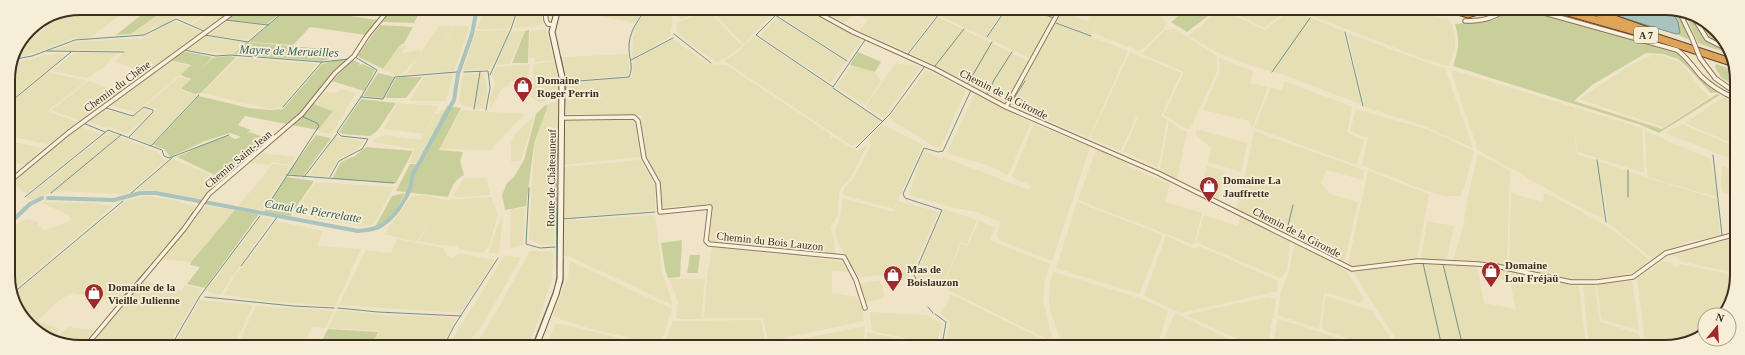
<svg xmlns="http://www.w3.org/2000/svg" width="1745" height="355" viewBox="0 0 1745 355" font-family="'Times New Roman',serif">
<style>
.farmland{fill:#e6deb5}
.green{fill:#c9cf9b}
.water{fill:#a9c4bc;stroke:#6f938a}
.lines{fill:none;stroke-linecap:round;stroke-linejoin:round}
.stream{stroke:#6f938a;stroke-width:1}
.canal{stroke:#a9c4bc;stroke-width:4}
.minor-casing{stroke:#8d765c;stroke-width:5.5}
.secondary-casing{stroke:#6f573f;stroke-width:7}
.motorway-casing{stroke:#5b4430;stroke-width:9}
.minor{stroke:#faf1dc;stroke-width:3.5}
.secondary{stroke:#faf1dc;stroke-width:5}
.motorway{stroke:#e0a458;stroke-width:7}
.minor-bridge-casing{stroke:#8d765c;stroke-width:5.5;stroke-linecap:butt}
.minor-bridge{stroke:#faf1dc;stroke-width:3.5}
.labels{text-anchor:middle;stroke-width:3.5;stroke-linejoin:round;paint-order:stroke}
.shield{fill:#f7eed8;stroke:#756857;stroke-width:1}
.shield-label{font-size:10px;font-weight:bold;fill:#3d2e20}
.poi-label{font-size:11px;font-weight:bold;fill:#3d2e20;stroke:#f7eed8;text-anchor:start}
.street-label{font-size:11px;fill:#3d2e20;stroke:#f7eed8}
.water-label{font-size:12px;font-style:italic;fill:#2f5d5a;stroke:#f7eed8}
.rim{fill:none;stroke:#3d2e20;stroke-width:2}
</style>
<rect width="100%" height="100%" fill="#f0e4c8"/>
<path class="farmland" d="M80,8H110V10L50,15Z
M111,8H129L90,38L78,39L77,37L28,55L17,57L21,47L59,17L107,13L111,12Z
M169,8H221L230,12L206,30L192,25L207,13L190,23L177,16L163,26L153,27L144,34L131,35Z
M484,8H517L509,29H477Z
M520,8H542V25L514,28Z
M606,8H645L635,23L604,17Z
M649,8H664L673,19L670,37L632,58L633,38L636,25Z
M673,9V8L705,9L681,20Z
M716,9H776L744,44L712,11Z
M787,9H804L861,40L847,60L779,15Z
M818,9H860L845,23Z
M864,9H919L935,16L908,52L859,31L869,19L858,15Z
M945,9H1004L985,37L939,16Z
M1007,9H1025L1053,18L1031,59L988,38Z
M1093,9H1104L1091,35L1055,21L1061,11L1087,21Z
M1104,9H1154L1166,22L1164,29L1140,51L1093,33Z
M1221,9L1265,30L1291,10L1343,31L1361,102L1360,104L1284,75L1243,63L1219,53L1188,36Z
M1227,9H1288L1264,28Z
M1295,9H1409L1442,19L1447,18L1451,22L1455,36V49L1449,66L1439,63L1424,59Z
M707,10L742,46L726,58L716,62L686,41L676,30L677,23Z
M777,17L846,62L831,83L760,36Z
M938,17L1030,62L1007,103L911,53Z
M174,21L201,32L146,74L115,61L129,48L126,50H52L77,42L141,38L132,46L144,37Z
M226,22L264,25L247,40L209,35Z
M1054,23L1128,51L1089,138L1012,105Z
M439,26H453L439,50L454,26H468L469,29L454,71L407,74Z
M546,29L554,60L535,62V58H529L530,31Z
M1175,29L1217,56V71L1192,125L1190,129H1187L1164,115L1184,72L1142,54L1165,30Z
M508,30L506,39L490,69L463,70L476,31Z
M524,31L510,64L497,65L496,63L511,32Z
M1347,33L1433,65L1445,68L1473,148L1424,126L1365,107Z
M204,36L220,39L245,42L231,54L186,50Z
M754,36L778,51L881,121L865,138L852,146L724,61L738,52Z
M673,39L708,64L726,65L829,133L831,138H835L857,151L868,144L849,180L842,186L839,192L838,214L831,227L836,254L710,241L713,204L662,207L661,187L643,148L641,115L566,114L567,83L632,77L633,60Z
M399,46H406L402,53L421,50L418,58L398,77L383,69Z
M1130,52L1181,73L1161,116L1167,120L1158,168L1123,151L1138,118L1136,117L1121,151L1090,138Z
M74,53H117L104,67L88,78L52,71Z
M65,54L62,58L8,103V76L14,62L24,61L45,55Z
M628,54L630,75L567,81L563,57Z
M1653,55H1663L1682,64L1701,89L1710,97L1663,127L1579,99L1631,65Z
M238,58L317,64L282,107L270,109L202,93Z
M1219,58L1253,71L1251,83L1268,87L1252,128L1249,121L1203,110L1220,71Z
M169,61L190,66L136,112L109,105Z
M555,61L558,90L541,103L531,97L535,83L533,78L534,64Z
M896,63L906,65L908,64L921,67L884,118L867,108L866,105Z
M530,64L528,77L525,82L511,81L507,87H503L490,109V98L495,83L492,75L496,67Z
M852,66L874,72L881,81L865,105L836,87Z
M926,70L966,90L941,147H935L889,118Z
M1452,70L1642,128L1644,173L1578,152L1574,130L1577,154L1596,160L1604,219L1572,203L1478,150L1453,77Z
M48,72L87,81L47,111L78,122L55,141L46,144L9,136L8,105Z
M453,74L446,101H409L424,77Z
M463,74H479L473,107L464,106L459,103Z
M480,74H484L487,91L485,109L475,108Z
M179,77L190,80L180,90L198,95L151,145L130,136L157,109L145,106Z
M89,81L120,92L80,121L51,110Z
M1285,81L1352,107L1347,132L1364,140L1357,165L1254,128L1271,87L1282,90Z
M341,89L356,93L334,131L331,134L320,132L318,130L333,111L316,104V103L325,92L338,93Z
M974,94L1031,123L1008,175L989,166L947,153Z
M1726,95L1736,99V145L1685,123Z
M559,99L554,244L540,245L529,239L534,147L544,115L549,104Z
M397,103L408,104L438,106L424,134L384,129Z
M102,109L134,117L145,109L151,111L128,134L110,127L106,128L86,121Z
M442,109L445,111L416,163H409L415,149L373,142L374,139L386,135L421,140L435,114H439Z
M1356,109L1429,130L1474,151L1464,188L1460,196H1444L1421,189L1362,165L1368,138L1350,131Z
M461,110L525,114L495,145L492,150L440,149Z
M534,116L521,161L511,162V142L516,133Z
M604,118L632,119L635,123L640,157L564,165L566,120Z
M1169,121L1182,131L1187,132L1177,179L1160,170Z
M881,124L923,145L894,209L843,195L844,188L853,180L871,145L868,142L871,135Z
M1034,124L1090,147L1052,261L999,240L997,235L1000,222L977,212L950,207L909,195L923,151L941,159L943,157L1028,190L1032,186L1012,177Z
M1682,124L1736,147V161L1665,133Z
M79,126L100,134L27,194L11,182Z
M1199,130L1247,143L1241,172L1208,162L1211,148L1196,135V131Z
M1254,131L1364,170L1363,180L1326,170L1321,183L1330,194L1358,202L1345,259L1342,263L1287,233L1236,209L1243,187Z
M1645,131L1711,159L1717,197L1647,177Z
M108,132L120,136L50,193L30,200L26,198Z
M120,137L157,152L165,161L131,191L123,194L54,191Z
M335,137L364,141L357,149L339,159L327,177L309,175Z
M9,141L43,148L25,165L9,160Z
M1096,149L1128,162L1127,166L1170,184L1165,202L1202,213L1194,245L1078,200Z
M263,153L295,157L291,165L272,162L270,165L251,163Z
M1478,154L1510,171L1507,266L1482,261L1453,260L1463,228L1467,201Z
M173,159L213,176L211,179L215,182V185L203,199L159,191L136,190Z
M640,160L655,185V210L564,218V167Z
M1598,161L1645,177L1717,199L1720,235L1688,242L1665,250L1652,258L1608,223L1604,192L1601,188Z
M273,164L290,166L262,210L238,206Z
M1207,166L1225,171L1218,200L1200,192Z
M1722,166L1736,171V196L1723,192L1721,184Z
M1368,171L1429,194L1417,258L1354,266L1348,264Z
M464,178H487L490,195L456,197L453,195Z
M316,182L394,187L373,225L361,226L293,214Z
M1511,193L1543,202L1544,194L1550,195L1600,222L1620,235L1649,260L1642,268L1619,277L1569,280L1509,265Z
M422,195L447,200L491,197L498,215L489,246L483,253L460,249L456,246L438,245L418,241L433,219L416,242L384,234L411,197Z
M146,196L174,200L195,207L180,231L115,303L103,299L95,303L86,302L89,296L72,293L58,301L39,319L40,322L57,328L58,331L52,338L29,326L12,295L126,201Z
M843,199L894,212L898,201L939,212L908,280L888,282L882,275L863,277L857,275L837,241L835,231L840,218Z
M41,202L92,203L113,206L11,292L9,289V231L20,222L27,219L38,222V225L45,230L65,223L71,220L69,216Z
M1077,202L1163,235L1139,294L1056,268Z
M205,206L235,210L191,262L162,259Z
M525,208L523,245L510,248L511,209Z
M944,209L977,220L967,245L961,242L943,283L930,282L918,279L916,275Z
M503,215L499,253H489L494,234Z
M655,215L662,272L673,305L573,258V257L563,256V221Z
M1204,215L1238,226L1240,218L1290,241L1287,271L1280,278L1196,242Z
M260,218L272,219L220,295L206,291Z
M979,220L995,228L990,239L994,242L1050,264L1045,281L1043,300L1053,342L948,290L947,285L944,283L961,244L968,246Z
M276,221L323,231L317,246L361,249L335,306L266,301L224,295L235,275L264,240Z
M1427,221L1454,226L1447,258L1438,260L1422,259L1421,257Z
M1166,236L1195,249L1199,246L1278,281L1277,291L1181,313L1144,296Z
M1736,238V273L1680,261L1678,258L1670,254Z
M397,239L443,248L446,255L452,258L459,253L495,260L460,313L339,305L366,250L391,253Z
M1296,243L1345,270L1363,297L1362,303L1324,292L1319,329L1278,315L1281,291L1289,272L1294,244Z
M712,247L841,261L849,272L832,271V293L857,297L863,311L864,321L780,339L768,340L763,318H704L707,277Z
M532,251L553,252L552,278L540,316L528,346H475L498,309L529,252Z
M505,255L521,258L484,322L470,341L464,346H448Z
M570,261L672,309L660,345L591,329L560,319L553,315L568,278Z
M1661,261L1669,262L1672,263L1674,268L1679,267L1680,264L1736,276V289L1721,315H1705V332L1669,347H1651L1645,343L1637,278L1652,269Z
M1424,263L1477,266L1484,303L1516,309L1510,282L1502,280L1498,268L1532,277L1579,286L1586,347H1401L1353,272Z
M1482,266L1494,268L1497,282L1484,281Z
M1054,272L1142,299L1168,311L1157,346H1061L1059,335L1050,311L1049,300L1050,282Z
M669,279H705L701,319H676L678,301Z
M142,280L181,291L185,285L202,289L168,346H90Z
M879,280L882,285L884,294L883,299L865,302L858,284Z
M1632,281L1639,329L1638,330L1601,319L1597,285Z
M1595,285L1600,322L1639,334L1642,347H1589L1583,286Z
M950,294L1053,344V346H945L950,322L940,313L949,300Z
M1327,296L1372,311L1397,347H1349L1348,339L1324,330L1322,327L1325,298Z
M1268,297L1276,300L1267,347H1255L1186,315Z
M200,300L253,305L234,346H174Z
M256,306L320,310L333,311L325,328L312,327L304,346H237Z
M337,310L387,315L456,318L442,346H373L379,331L328,328Z
M870,312L927,315L942,324L936,345L872,331Z
M1175,313L1232,341L1243,347L1161,346Z
M1278,319L1345,340L1344,347H1272Z
M761,320L765,341L665,343L673,321Z
M555,323L655,346H547Z
M865,326L864,346H776L782,343Z
M68,327L94,330L82,346H66L55,340Z
M867,332L872,333L934,346H866Z"/>
<path class="green" d="M150,8H168L131,34L116,35Z
M242,8H286L267,24L227,20Z
M289,8L318,9L316,11L378,20L366,35L310,27L293,45L249,42Z
M393,8H422L414,23L382,22Z
M1187,9H1217L1187,32L1171,22Z
M1507,9H1524L1673,50L1681,54L1697,72L1720,92L1711,93L1687,67L1678,59L1663,54L1646,53L1592,85L1574,101L1662,129L1717,94L1720,95L1659,133L1641,125L1453,66C1459,49 1460,42 1455,24L1495,20Z
M1671,9H1675L1691,38L1687,39L1676,34L1680,33L1678,22Z
M1680,10C1699,20 1692,22 1703,36C1709,44 1719,47 1728,51L1729,54L1698,43L1688,20Z
M1697,19L1716,29L1723,42L1718,45C1707,39 1702,30 1697,19Z
M380,25L413,27L404,43L399,46L383,69L357,56Z
M529,30L528,63H512L525,31Z
M246,42L336,50L328,59L322,61L233,54Z
M182,51L212,57L200,70L212,58L229,56L236,57L201,93L195,94L181,89L191,79L180,75L191,65L169,60Z
M858,52L881,62L875,72L850,65Z
M335,60H347L329,76L302,113L314,103L316,105L333,111L318,130L245,116L238,125L251,130L246,134L250,132L271,140L222,181L215,175L177,157L203,145L229,136L235,139L241,137L230,133L205,141L170,157L164,149L153,145L199,96L249,108L270,110L283,109L322,64Z
M352,60L360,63L359,65L363,64L375,70L364,91L332,81Z
M1716,64L1736,71V88L1721,77L1715,67Z
M378,73L395,77L383,98L363,96Z
M404,77H422L406,98H385L396,78Z
M361,99L396,103L378,130L370,136L343,134L339,132Z
M548,105L534,144L526,206L505,210L502,195L507,183L514,177L524,160L536,114L544,106Z
M447,106L461,108L439,150L463,152L460,161L464,175C454,180 452,187 448,197L396,191L410,164H417Z
M316,135L331,138L303,176L287,174Z
M366,147L413,151L396,183L332,179L341,162L355,156Z
M286,177L314,181L290,216L264,212Z
M405,193C396,210 393,219 375,227L392,196Z
M235,210L259,214L205,288L187,284L200,267L190,265L191,262Z
M682,240L680,277L668,278L665,269L661,243Z
M690,255H700L698,273H687Z
M328,329L378,332L372,346H319Z"/>
<path class="water" d="M1593,9H1671L1678,22L1680,33L1676,34Z"/>
<g class="lines">
<path class="stream" d="M317,8L337,14
M782,9L756,35L833,87L865,40
M807,9L846,30
M1028,9L1054,18
M775,15L847,61
M225,20L268,25
M1056,23L1091,36
M1345,32L1363,106
M674,34L711,63
M205,35L248,42L288,8
M987,37L1006,9
M1043,37L1047,29
M201,38L184,50L216,56L230,55L322,62L348,59
M878,41L924,62
M47,51L124,52
M908,54L943,9
M355,57L377,70L361,97L383,99L395,77L457,72
M561,57L566,82L564,116
M16,59L32,56L75,40L144,35L176,19L206,32
M631,60L673,38
M935,66L964,29
M464,72L488,71L490,88L486,110
M1272,72L1310,18
M490,75L511,29L518,8
M566,82L629,77C634,68 629,58 629,49C628,33 638,20 647,8
M967,85L992,42
M833,88L882,121
M125,89L130,85
M987,95L994,80L1012,52
M8,104L71,52
M103,105L120,92
M1009,106L1025,81
M283,107L322,62
M106,108L133,116L144,107L153,110V112L129,137
M474,109L480,72
M1019,114L1080,141
M83,123L105,132
M1083,139L1137,162
M151,146L199,95
M856,148L890,114L925,66
M1713,155L1722,235
M1597,160L1606,222
M1628,170V197
M286,175L394,183
M12,177L53,143
M304,177L337,134
M330,177L339,161L362,149L368,139L341,136L337,132L361,97
M529,188L526,244L540,248L555,247
M51,193L121,135
M130,194L172,158
M25,197L108,130L162,150L164,156L169,158L229,135
M266,208L319,126L317,123L303,117L305,113
M562,219L655,212
M185,224L193,212
M1286,234L1293,205
M165,254L192,221
M1423,263L1442,347
M1443,264L1463,347
M241,266L278,216
M917,281L914,275L942,210L905,198L903,194L924,148L938,152L943,151L971,90
M555,287L557,276L556,187L559,115
M12,294L123,201
M558,294L563,282V258
M205,297L293,306L334,308
M120,300L166,248
M928,307L933,313
M338,308L378,312L461,316
M935,314L946,322L942,346
M550,316L555,303
M171,346L200,296L260,216
M444,346L454,326L498,258
M532,346L554,290"/>
<path class="canal" d="M48,198L114,200L140,193H156L358,231C366,230 375,230 382,225C395,218 413,191 412,176L454,100L458,74L472,34L477,8
M9,224L30,204L42,198"/>
<defs>
<path id="minor" d="M545,8L546,20L548,24L553,25
M811,9L853,32L935,69L1006,107L1158,173L1352,269L1418,261L1478,264L1496,266L1571,282H1597L1633,277L1666,253L1736,234
M1530,9L1677,50C1687,57 1693,67 1701,76C1711,86 1723,93 1736,99
M1678,9L1692,38
M1694,18L1707,39L1727,49
M1465,21C1481,21 1493,19 1506,9
M1700,58L1715,78L1736,93
M1006,107L1060,9
M561,118L634,117L638,121L644,158L658,183L660,212L710,207L706,241L709,244L844,257L856,280L865,308
M9,182L68,133L239,8
M86,346L184,229L209,194L302,114L335,73L354,56L367,36L390,8"/>
<path id="secondary" d="M536,346L556,294L560,279L562,77L552,32L558,8"/>
<path id="motorway" d="M1451,9L1468,14L1484,9
M1557,9L1655,37L1734,63
M1586,9L1651,32"/>
</defs>
<use href="#minor" class="minor-casing"/>
<use href="#secondary" class="secondary-casing"/>
<use href="#motorway" class="motorway-casing"/>
<use href="#minor" class="minor"/>
<use href="#secondary" class="secondary"/>
<use href="#motorway" class="motorway"/>
<defs>
<path id="minor-bridge" d="M1692,38L1700,58"/>
</defs>
<use href="#minor-bridge" class="minor-bridge-casing"/>
<use href="#minor-bridge" class="minor-bridge"/>
</g>
<defs>
<symbol id="shop-pin" viewBox="-11 -11 22 30"><path d="M0 17L-7.5 6A9.5 9.5 0 1 1 7.5 6Z" fill="#9e2a2b" stroke="#f7eed8"/><path d="M-5-2.5h2.3a2.7 3.5 0 0 1 5.4 0H5L5.5 6h-11ZM-1.5-2.5h3a1.5 2.3 0 0 0-3 0Z" fill="#fff"/></symbol>
</defs>
<g fill-rule="evenodd">
<use href="#shop-pin" x="512" y="75" width="22" height="30"/>
<use href="#shop-pin" x="1198" y="175" width="22" height="30"/>
<use href="#shop-pin" x="1480" y="260" width="22" height="30"/>
<use href="#shop-pin" x="882" y="264" width="22" height="30"/>
<use href="#shop-pin" x="83" y="282" width="22" height="30"/>
</g>
<g class="labels">
<rect class="shield" x="1634" y="27" width="24" height="16" rx="3"/>
<g class="shield-label">
<text x="1646" y="39">A 7</text>
</g>
<g class="poi-label">
<text x="537" y="84">Domaine<tspan x="537" dy="13">Roger Perrin</tspan></text>
<text x="1223" y="184">Domaine La<tspan x="1223" dy="13">Jauffrette</tspan></text>
<text x="1505" y="269">Domaine<tspan x="1505" dy="13">Lou Fréjaü</tspan></text>
<text x="907" y="273">Mas de<tspan x="907" dy="13">Boislauzon</tspan></text>
<text x="108" y="291">Domaine de la<tspan x="108" dy="13">Vieille Julienne</tspan></text>
</g>
<g class="street-label">
<text transform="translate(117 86) rotate(-36)" y="4">Chemin du Chêne</text>
<text transform="translate(1004 94) rotate(27)" y="4">Chemin de la Gironde</text>
<text transform="translate(238 159) rotate(-40)" y="4">Chemin Saint-Jean</text>
<text transform="translate(551 178) rotate(-89)" y="4">Route de Châteauneuf</text>
<text transform="translate(1297 232) rotate(27)" y="4">Chemin de la Gironde</text>
<text transform="translate(770 241) rotate(6)" y="4">Chemin du Bois Lauzon</text>
</g>
<g class="water-label">
<text transform="translate(289 51) rotate(2)" y="4">Mayre de Merueilles</text>
<text transform="translate(313 211) rotate(9)" y="4">Canal de Pierrelatte</text>
</g>
</g>
<path d="M0 0H1745V355H0ZM80 15H1665A65 65 0 0 1 1730 80V275A65 65 0 0 1 1665 340H80A65 65 0 0 1 15 275V80A65 65 0 0 1 80 15Z" fill="#f7eed8" fill-rule="evenodd"/>
<path class="rim" d="M80 15H1665A65 65 0 0 1 1730 80V275A65 65 0 0 1 1665 340H80A65 65 0 0 1 15 275V80A65 65 0 0 1 80 15Z"/>
<g transform="translate(1717 327) rotate(18)"><circle r="19" fill="#f7eed8" stroke="#ada18e"/>
<path d="M0-3L7 15L0 10L-7 15Z" fill="#9e2a2b"/>
<text y="-6" font-size="11" font-weight="bold" text-anchor="middle" fill="#3d2e20">N</text>
</g>
</svg>
